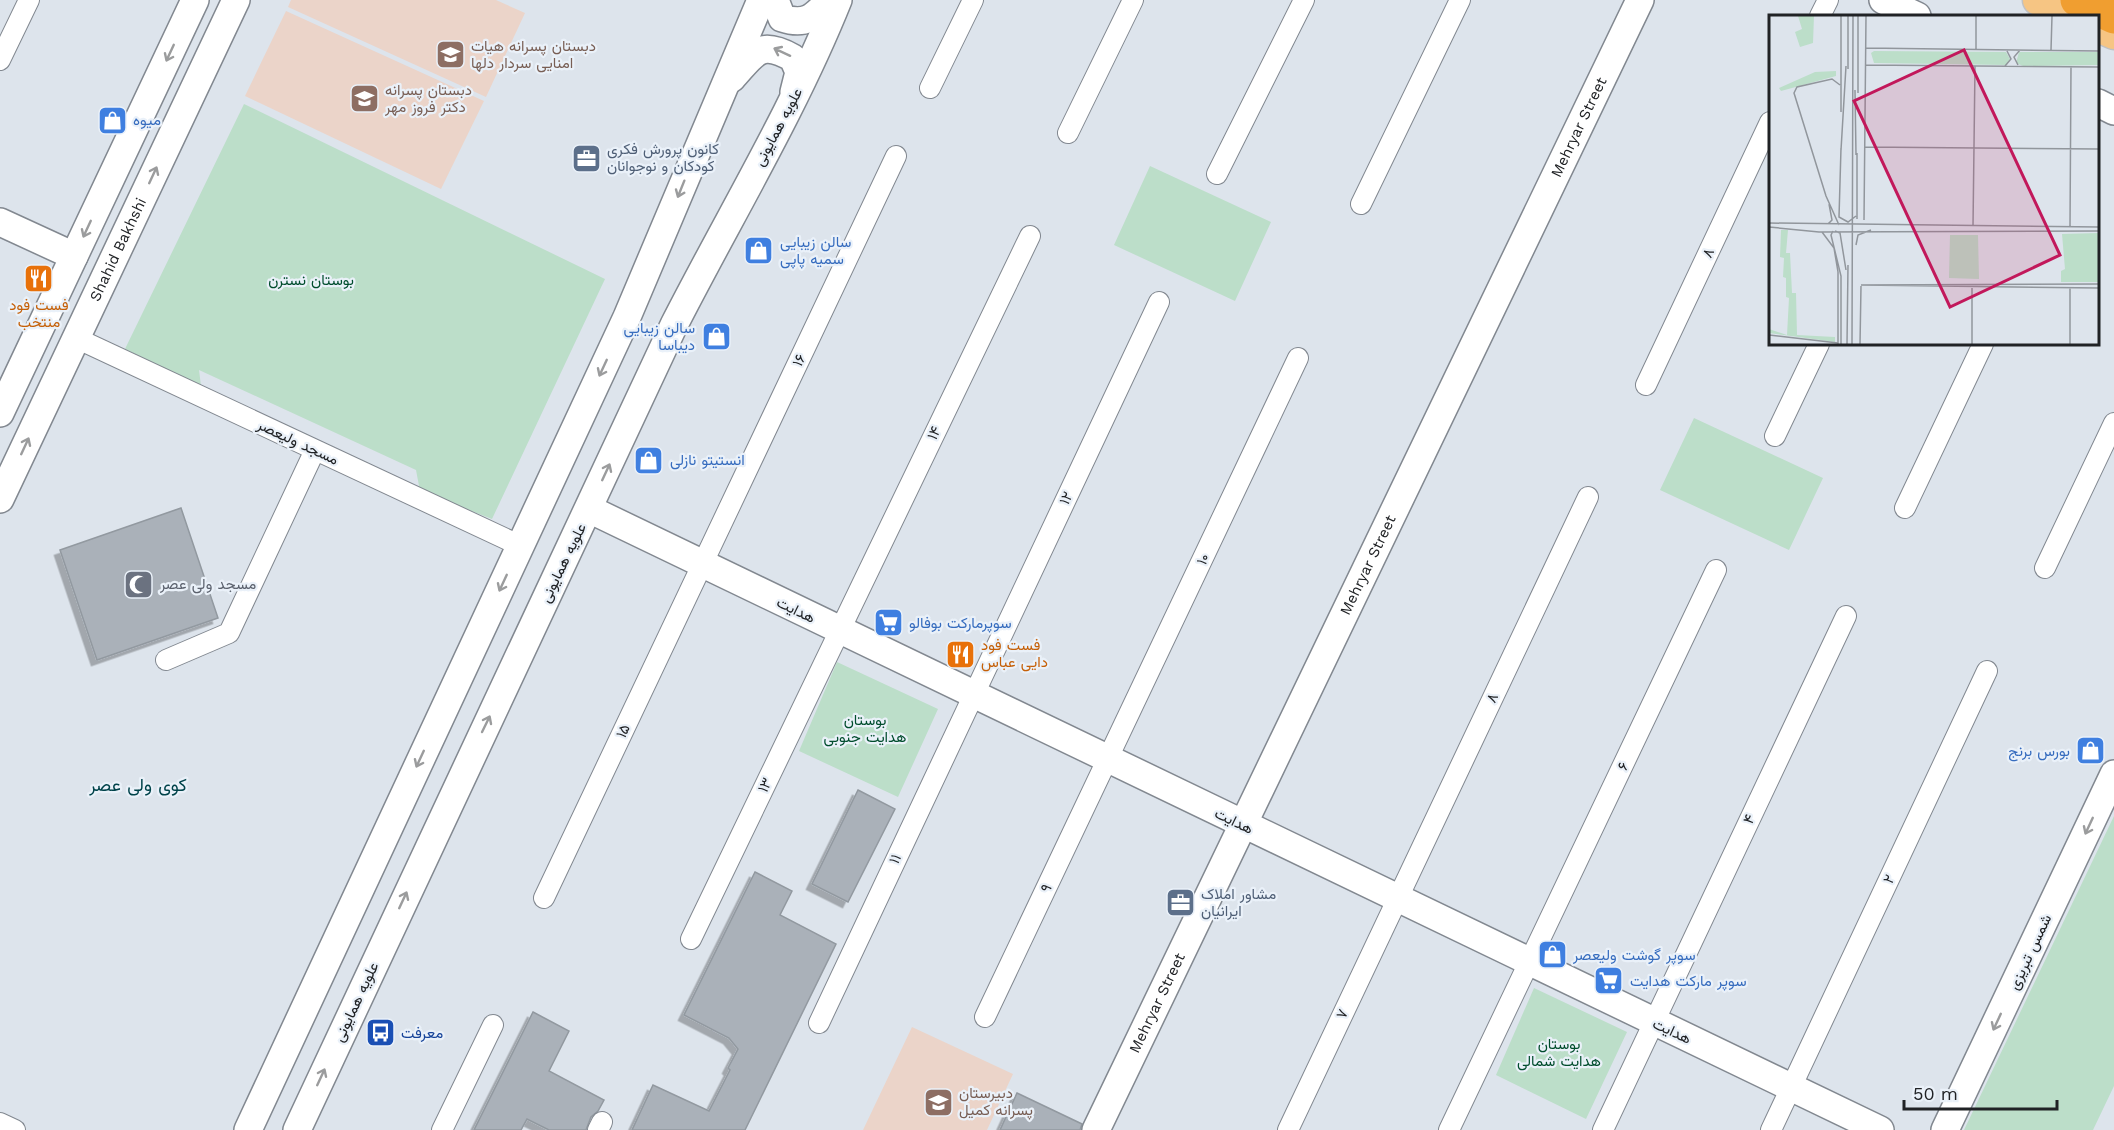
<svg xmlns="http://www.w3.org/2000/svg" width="2114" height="1130" viewBox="0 0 2114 1130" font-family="'Work Sans',Vazirmatn,sans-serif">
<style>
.education{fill:#ebd4c9}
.green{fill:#bcdec9}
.building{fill:#aab1b9;stroke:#9299a0;stroke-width:1.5;filter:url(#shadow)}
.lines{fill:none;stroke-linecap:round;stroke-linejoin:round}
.street-casing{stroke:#828890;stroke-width:22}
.secondary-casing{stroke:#828890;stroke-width:30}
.primary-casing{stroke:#c1c1c2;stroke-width:33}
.highway-casing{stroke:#c1c1c2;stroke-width:36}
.street{stroke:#fff;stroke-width:20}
.secondary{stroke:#fff;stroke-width:27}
.primary{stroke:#f6c583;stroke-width:30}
.highway{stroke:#f09e30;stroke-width:33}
.oneway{stroke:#9b9c9d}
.labels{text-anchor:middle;stroke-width:4.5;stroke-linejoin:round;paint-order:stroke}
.education-label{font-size:15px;fill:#785e54;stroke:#eaf1f9;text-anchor:start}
.shop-label{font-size:15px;fill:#366cbe;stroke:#eaf1f9;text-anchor:start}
.street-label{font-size:15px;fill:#202225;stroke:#eaf1f9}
.service-label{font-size:15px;fill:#4e5e75;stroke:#eaf1f9;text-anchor:start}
.park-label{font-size:15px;fill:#004d2d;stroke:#eaf1f9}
.food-label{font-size:15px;fill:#c56008;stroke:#eaf1f9}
.worship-label{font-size:15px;fill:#5b616d;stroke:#eaf1f9;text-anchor:start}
.transit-label{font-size:15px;fill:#164399;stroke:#eaf1f9;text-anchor:start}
.quarter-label{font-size:18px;fill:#00434a;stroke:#eaf1f9}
.inset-road{fill:none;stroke:#91969c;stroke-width:1.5}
.view{fill:#c2185b;fill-opacity:0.15;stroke:#c2185b;stroke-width:3}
.inset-edge{fill:none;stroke:#202225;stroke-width:3}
</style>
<defs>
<filter id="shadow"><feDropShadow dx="-5.5" dy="5.5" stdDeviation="0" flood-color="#0004"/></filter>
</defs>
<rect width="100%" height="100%" fill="#dde4ec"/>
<path class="education" d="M291,0H496L525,13L486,97L288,7Z
M286,11L484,101L441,189L245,96Z
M912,1027L1013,1074L987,1130H863Z"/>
<path class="green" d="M244,104L605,279L492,519L420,491L416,470L199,370L201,386L125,349Z
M1150,166L1271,222L1235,301L1114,245Z
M1694,418L1823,478L1789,550L1660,490Z
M837,662L938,709L898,797L799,751Z
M2114,816V1086L2093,1130H1964Z
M1534,988L1627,1032L1586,1119L1496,1075Z"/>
<path class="building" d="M181,508L218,618L97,660L60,550Z
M858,790L895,809L848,902L812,884Z
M755,872L792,891L780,915L836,944L745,1130H632L653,1085L709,1111L730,1070L728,1068L738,1049L729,1038L684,1015Z
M533,1012L569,1031L549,1071L604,1100L598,1111L591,1117L586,1130H549L527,1119L521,1130H474Z
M1017,1093L1082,1124L1080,1130H1000Z"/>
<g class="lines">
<defs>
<path id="street" d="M1820,16L1828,0
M0,60L29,0
M930,88L973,0
M1068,133L1133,0
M1217,174L1304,0
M1361,204L1460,0
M76,338L521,546
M1646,385L1770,122
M1775,436L1819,344
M1905,508L1983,344
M2045,568L2114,423
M166,660L229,633L315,450
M544,898L896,156
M691,939L1030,236
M985,1017L1298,358
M819,1023L1159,302
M0,1123L15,1130
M442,1130L493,1025
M598,1130L602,1122
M1288,1130L1588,497
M1449,1130L1716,570
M1603,1130L1846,616
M1771,1130L1987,671"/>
<g id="secondary">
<path d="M775,0L782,18C806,26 814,17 830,0"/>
<path d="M1883,0L1917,16"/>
<path d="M732,78C755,53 759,39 793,58L799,72L794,92"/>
<path d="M2098,103L2114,111"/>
<path d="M0,222L74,256"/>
<path d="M0,413L195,0"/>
<path id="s1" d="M0,499L236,0"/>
<path d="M589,509L1880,1130"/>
<path d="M248,1130L627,317L761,0"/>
<path d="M297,1130L674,325C729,217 793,112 838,0"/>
<path id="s2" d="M1096,1130L1640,0"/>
<path d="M1945,1130L2114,774"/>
</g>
<path id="primary" d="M2038,0L2075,16
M2098,27L2114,34"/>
<path id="highway" d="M2077,0L2114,17"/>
</defs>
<use href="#street" class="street-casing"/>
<use href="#secondary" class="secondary-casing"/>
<use href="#primary" class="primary-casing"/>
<use href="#highway" class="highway-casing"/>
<use href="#street" class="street"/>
<use href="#secondary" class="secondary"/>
<use href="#primary" class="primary"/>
<use href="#highway" class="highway"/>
</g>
<defs><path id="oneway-shaft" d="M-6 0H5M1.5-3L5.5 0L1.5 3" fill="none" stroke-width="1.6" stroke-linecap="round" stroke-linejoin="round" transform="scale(1.5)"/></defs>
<g class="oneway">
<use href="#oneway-shaft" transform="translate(782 52) rotate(-155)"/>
<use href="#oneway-shaft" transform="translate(170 53) rotate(115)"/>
<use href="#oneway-shaft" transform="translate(153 175) rotate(-65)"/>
<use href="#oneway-shaft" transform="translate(681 189) rotate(112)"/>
<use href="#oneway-shaft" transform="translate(87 229) rotate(115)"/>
<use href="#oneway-shaft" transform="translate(603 368) rotate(115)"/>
<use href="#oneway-shaft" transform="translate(25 446) rotate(-65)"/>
<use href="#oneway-shaft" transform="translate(606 472) rotate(-65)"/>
<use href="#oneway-shaft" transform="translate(503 583) rotate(115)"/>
<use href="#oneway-shaft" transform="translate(486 724) rotate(-64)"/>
<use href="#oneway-shaft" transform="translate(420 759) rotate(115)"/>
<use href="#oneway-shaft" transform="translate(2089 826) rotate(115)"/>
<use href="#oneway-shaft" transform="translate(403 900) rotate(-65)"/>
<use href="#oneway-shaft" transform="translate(1997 1022) rotate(115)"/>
<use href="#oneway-shaft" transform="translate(321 1077) rotate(-65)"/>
</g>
<defs>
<symbol id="school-square" viewBox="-11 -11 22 22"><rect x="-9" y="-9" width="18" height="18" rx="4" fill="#8d6e63" stroke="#eaf1f9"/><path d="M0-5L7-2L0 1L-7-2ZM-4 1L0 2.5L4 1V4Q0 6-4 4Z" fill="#fff"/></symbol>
<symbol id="shop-square" viewBox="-11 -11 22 22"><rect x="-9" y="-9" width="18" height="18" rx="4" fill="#3f7fe0" stroke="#eaf1f9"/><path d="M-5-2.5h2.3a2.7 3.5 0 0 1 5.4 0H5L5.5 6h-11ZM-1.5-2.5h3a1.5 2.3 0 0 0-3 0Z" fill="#fff"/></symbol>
<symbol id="office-square" viewBox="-11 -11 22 22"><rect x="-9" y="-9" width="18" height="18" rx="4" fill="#5c6f8a" stroke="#eaf1f9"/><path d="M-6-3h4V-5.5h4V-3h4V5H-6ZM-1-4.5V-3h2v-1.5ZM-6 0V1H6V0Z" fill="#fff"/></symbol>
<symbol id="restaurant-square" viewBox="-11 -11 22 22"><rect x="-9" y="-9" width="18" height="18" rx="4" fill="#e8710a" stroke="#eaf1f9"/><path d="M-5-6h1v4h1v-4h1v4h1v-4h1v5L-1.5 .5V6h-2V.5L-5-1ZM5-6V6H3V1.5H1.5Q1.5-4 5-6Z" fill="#fff"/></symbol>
<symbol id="mosque-square" viewBox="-11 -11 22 22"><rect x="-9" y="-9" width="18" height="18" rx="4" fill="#6b7280" stroke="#eaf1f9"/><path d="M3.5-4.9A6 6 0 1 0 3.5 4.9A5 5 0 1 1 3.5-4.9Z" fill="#fff"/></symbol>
<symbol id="supermarket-square" viewBox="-11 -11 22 22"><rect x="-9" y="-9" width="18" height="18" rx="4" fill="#3f7fe0" stroke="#eaf1f9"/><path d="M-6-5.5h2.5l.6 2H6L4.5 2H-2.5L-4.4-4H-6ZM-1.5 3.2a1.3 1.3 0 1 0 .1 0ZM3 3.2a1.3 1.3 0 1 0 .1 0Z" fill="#fff"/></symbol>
<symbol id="bus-square" viewBox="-11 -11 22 22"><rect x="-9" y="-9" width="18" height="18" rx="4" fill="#1a4fb4" stroke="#eaf1f9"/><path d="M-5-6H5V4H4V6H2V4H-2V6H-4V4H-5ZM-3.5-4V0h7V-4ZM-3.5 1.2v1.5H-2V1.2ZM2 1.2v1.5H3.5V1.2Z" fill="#fff"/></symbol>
</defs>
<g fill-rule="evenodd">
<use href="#school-square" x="434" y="38" width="33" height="33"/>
<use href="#school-square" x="348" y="82" width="33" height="33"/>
<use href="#shop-square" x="96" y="104" width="33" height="33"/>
<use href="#office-square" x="570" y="142" width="33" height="33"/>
<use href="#shop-square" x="742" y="234" width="33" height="33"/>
<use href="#restaurant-square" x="22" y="262" width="33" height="33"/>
<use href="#shop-square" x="700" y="320" width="33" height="33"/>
<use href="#shop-square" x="632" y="444" width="33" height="33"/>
<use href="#mosque-square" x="122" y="568" width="33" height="33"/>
<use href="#supermarket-square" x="872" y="606" width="33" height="33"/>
<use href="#restaurant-square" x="944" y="638" width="33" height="33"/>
<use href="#shop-square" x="2074" y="734" width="33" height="33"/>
<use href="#office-square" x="1164" y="886" width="33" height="33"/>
<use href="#shop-square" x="1536" y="938" width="33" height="33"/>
<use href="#supermarket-square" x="1592" y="964" width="33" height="33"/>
<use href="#bus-square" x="364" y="1016" width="33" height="33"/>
<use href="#school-square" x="922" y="1086" width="33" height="33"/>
</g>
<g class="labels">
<g class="education-label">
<text x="471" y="51">دبستان پسرانه هیات<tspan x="471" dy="17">امنایی سردار دلها</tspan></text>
<text x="385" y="95">دبستان پسرانه<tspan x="385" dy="17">دکتر فروز مهر</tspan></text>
<text x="959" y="1098">دبیرستان<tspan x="959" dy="17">پسرانه کمیل</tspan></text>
</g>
<g class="shop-label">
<text x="133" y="125">میوه</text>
<text x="780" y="247">سالن زیبایی<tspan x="780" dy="17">سمیه پاپی</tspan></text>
<text x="695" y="333" text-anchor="end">سالن زیبایی<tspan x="695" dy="17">دیباسا</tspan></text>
<text x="670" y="465">انستیتو نازلی</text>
<text x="909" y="628">سوپرمارکت بوفالو</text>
<text x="2070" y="756" text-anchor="end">بورس برنج</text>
<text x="1573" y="960">سوپر گوشت ولیعصر</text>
<text x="1630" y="986">سوپر مارکت هدایت</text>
</g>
<g class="street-label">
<text transform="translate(778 127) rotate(-62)" y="5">علویه همایونی</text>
<text dy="5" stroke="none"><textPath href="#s2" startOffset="1113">Mehryar Street</textPath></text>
<text dy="5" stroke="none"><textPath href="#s1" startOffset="276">Shahid Bakhshi</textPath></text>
<text transform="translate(1708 253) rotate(-65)" y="5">۸</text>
<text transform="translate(799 360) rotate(-65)" y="5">۱۶</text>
<text transform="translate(934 433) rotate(-64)" y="5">۱۴</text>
<text transform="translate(298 442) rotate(25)" y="5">مسجد ولیعصر</text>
<text transform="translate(1066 498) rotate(-65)" y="5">۱۲</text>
<text transform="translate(1203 559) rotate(-65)" y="5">۱۰</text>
<text transform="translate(563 563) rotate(-64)" y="5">علویه همایونی</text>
<text dy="5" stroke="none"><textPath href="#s2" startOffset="627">Mehryar Street</textPath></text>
<text transform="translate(796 610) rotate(26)" y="5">هدایت</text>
<text transform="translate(1492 698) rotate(-65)" y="5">۸</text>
<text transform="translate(623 731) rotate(-65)" y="5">۱۵</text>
<text transform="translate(1623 766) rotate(-65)" y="5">۶</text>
<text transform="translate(765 785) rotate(-65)" y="5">۱۳</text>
<text transform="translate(1749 819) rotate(-65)" y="5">۴</text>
<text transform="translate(1234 821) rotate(26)" y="5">هدایت</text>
<text transform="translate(895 859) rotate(-65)" y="5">۱۱</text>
<text transform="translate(1889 879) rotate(-65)" y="5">۲</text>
<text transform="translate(1046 888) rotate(-65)" y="5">۹</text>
<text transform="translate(2030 952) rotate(-65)" y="5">شمس تبریزی</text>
<text transform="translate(356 1002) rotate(-65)" y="5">علویه همایونی</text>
<text dy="5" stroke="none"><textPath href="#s2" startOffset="141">Mehryar Street</textPath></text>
<text transform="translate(1342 1014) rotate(-65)" y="5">۷</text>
<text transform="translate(1672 1031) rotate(25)" y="5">هدایت</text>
</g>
<g class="service-label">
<text x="607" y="154">کانون پرورش فکری<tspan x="607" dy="17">کودکان و نوجوانان</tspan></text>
<text x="1201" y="899">مشاور املاک<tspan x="1201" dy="17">ایرانیان</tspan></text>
</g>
<g class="park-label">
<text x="311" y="285">بوستان نسترن</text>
<text x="865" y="725">بوستان<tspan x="865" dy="17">هدایت جنوبی</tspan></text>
<text x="1559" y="1049">بوستان<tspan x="1559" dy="17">هدایت شمالی</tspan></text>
</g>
<g class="food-label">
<text x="39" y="310">فست فود<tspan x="39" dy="17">منتخب</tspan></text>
<text x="981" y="650" text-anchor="start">فست فود<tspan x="981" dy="17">دایی عباس</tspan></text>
</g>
<g class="worship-label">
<text x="160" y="589">مسجد ولی عصر</text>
</g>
<g class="transit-label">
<text x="401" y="1038">معرفت</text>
</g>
<g class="quarter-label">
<text x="138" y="791">کوی ولی عصر</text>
</g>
</g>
<g transform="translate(1769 15)">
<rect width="330" height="330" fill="#dde4ec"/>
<path d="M29,1H45L44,28L31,32L26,17L33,14ZM105,36L237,37L241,44L238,50L105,48L102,38ZM250,37H330V50L254,51L247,48ZM67,56V61L12,76L10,73L46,57ZM12,215H19L17,238H21L23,278H27L28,320L66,322V327L0,318V314L18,320L20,283L17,282V263L14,262L15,243L11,242ZM330,218V267H292V256L296,254L293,219ZM181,220H209L210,264L180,263Z" fill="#bcdec9"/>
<path class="inset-road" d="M72,1V97M97,33L330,36M207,34V1M282,35L283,1M97,50L330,52M249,50L245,42L251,35M236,51L242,44L238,36M79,54V1M86,75L87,140M89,78V1M96,132L330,134M72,133L70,202L79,207L87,201M72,135L77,51M88,138V204M95,205L97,1M0,208L330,212M59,209L63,205L60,189M70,210L57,181L25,78L28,72L63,64L71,70M204,211L206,51M301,211L302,51M0,212L50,217L330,216M64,216L62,220L72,261V329M66,216L71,218L77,255M53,217L65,233L69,257V329M87,230L89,220L102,215M92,270L330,273M92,270L330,269M203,273V329M0,320L69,328M78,329L79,250M83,329L84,1M91,329L92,271M301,329V273"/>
<path class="view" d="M195,35L291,240L181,292L85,86Z"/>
<rect width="330" height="330" class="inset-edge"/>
</g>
<path d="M1904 1100v9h153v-9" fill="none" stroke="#202225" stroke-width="3"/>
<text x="1913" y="1100" font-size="18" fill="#202225" stroke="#eaf1f9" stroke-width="4.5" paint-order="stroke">50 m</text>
</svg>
